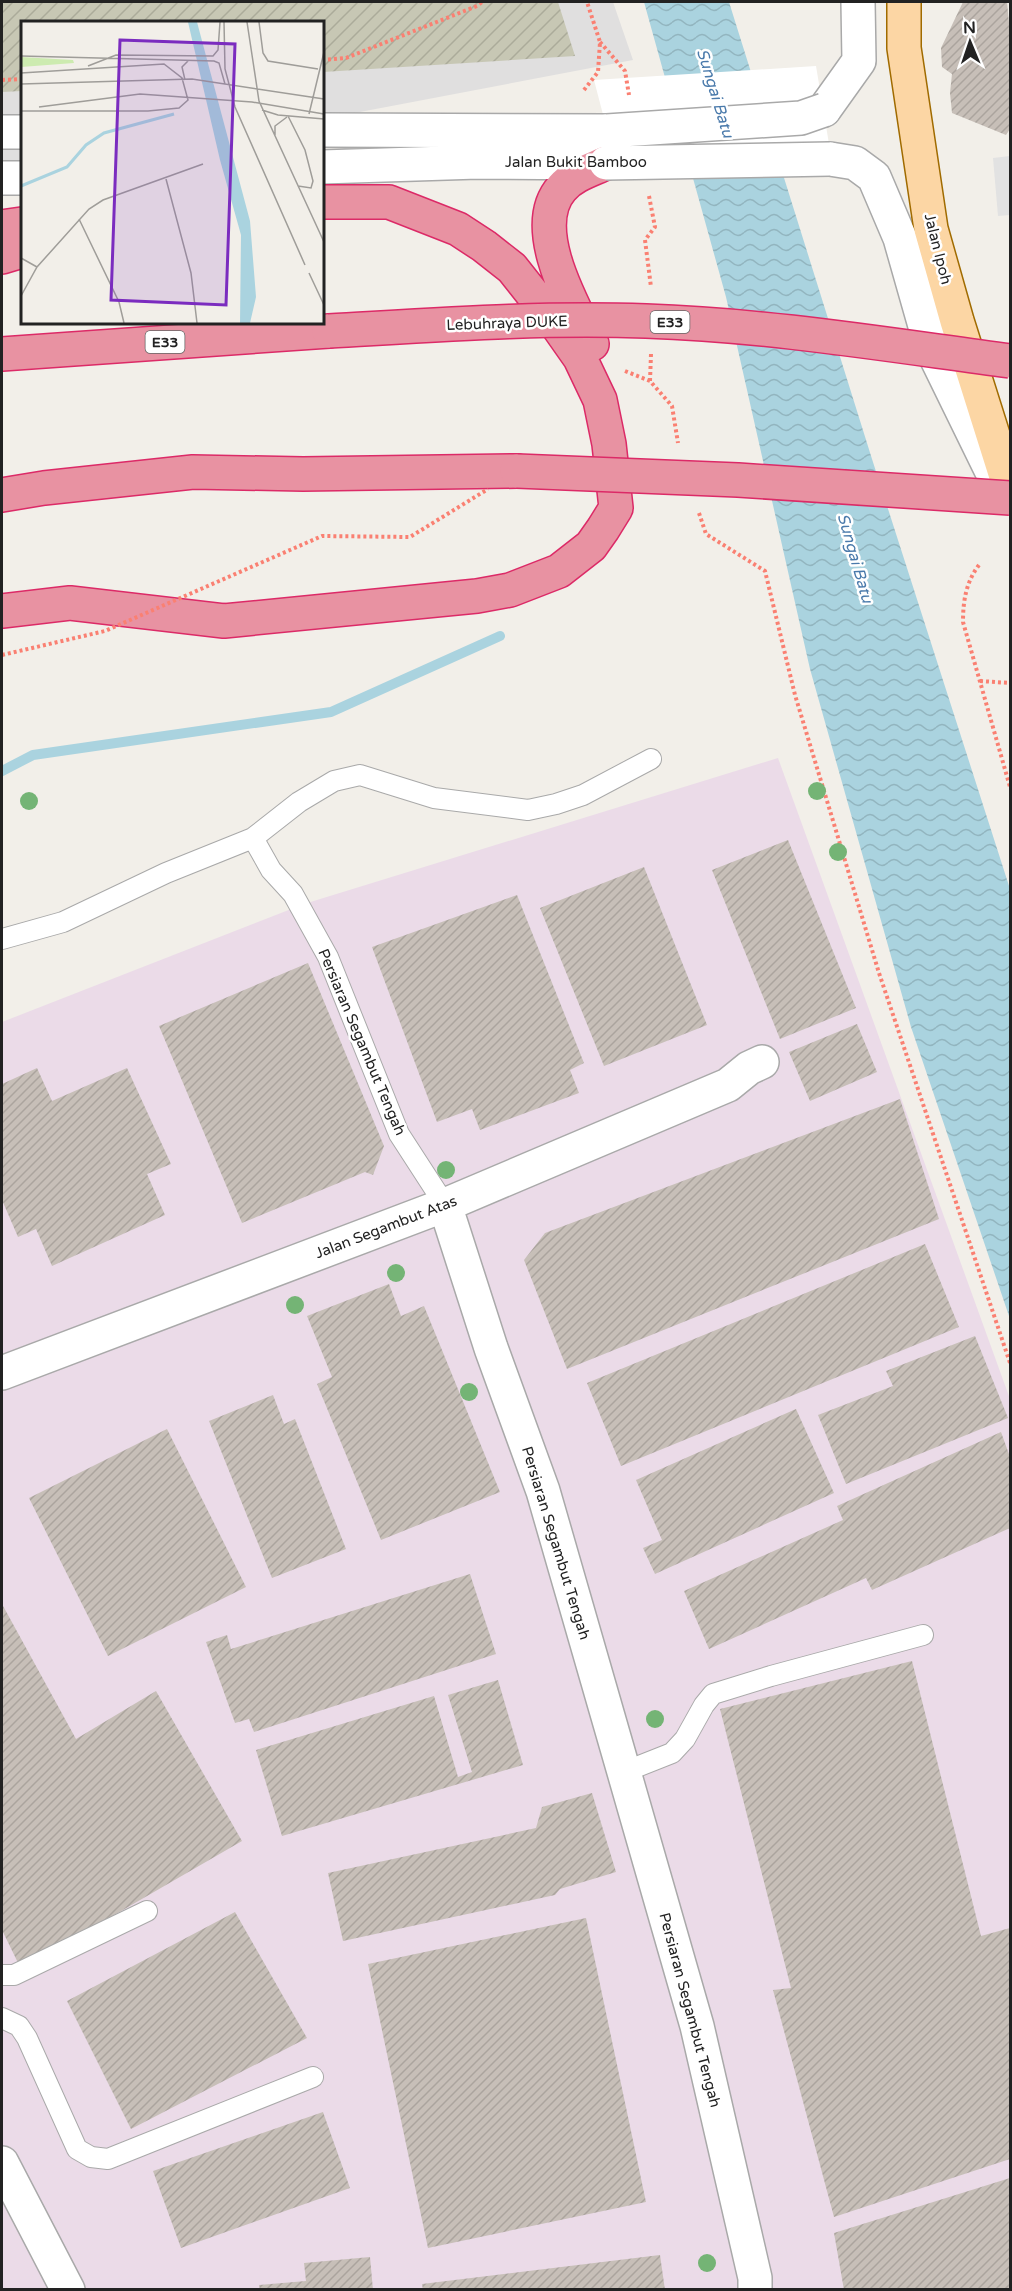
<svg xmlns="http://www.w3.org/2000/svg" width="1012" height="2291" viewBox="0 0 1012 2291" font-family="'Varela Round',sans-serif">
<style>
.residential{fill:#e0dfdf}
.industrial{fill:#ebdbe8}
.construction{fill:url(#construction-furrows)}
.parking{fill:#e2e2e2}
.water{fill:url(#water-waves)}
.pier{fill:#fff}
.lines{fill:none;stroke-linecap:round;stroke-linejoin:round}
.stream{stroke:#aad3df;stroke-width:10}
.building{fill:url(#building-hatch)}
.service-casing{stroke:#a9a9a9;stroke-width:22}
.minor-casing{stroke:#a9a9a9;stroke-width:36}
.primary-casing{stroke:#a06b00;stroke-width:36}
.motorway-casing{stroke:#dc2a67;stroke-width:36}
.path{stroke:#fa8072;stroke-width:4;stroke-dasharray:3 3;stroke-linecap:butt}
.service{stroke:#fff;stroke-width:20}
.minor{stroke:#fff;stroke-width:33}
.primary{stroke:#fcd6a4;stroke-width:33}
.motorway{stroke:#e892a2;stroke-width:33}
.minor-bridge-casing{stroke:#a9a9a9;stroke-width:36;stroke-linecap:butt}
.motorway-bridge-casing{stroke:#dc2a67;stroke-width:36;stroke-linecap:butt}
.path-bridge{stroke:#fa8072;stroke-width:4;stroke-dasharray:3 3;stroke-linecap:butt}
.minor-bridge{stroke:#fff;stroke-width:33}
.motorway-bridge{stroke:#e892a2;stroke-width:33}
.tree{fill:#74b475}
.labels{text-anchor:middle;stroke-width:5;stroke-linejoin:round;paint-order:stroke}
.shield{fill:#fff;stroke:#646464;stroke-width:1.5}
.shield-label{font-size:14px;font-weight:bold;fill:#222}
.street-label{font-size:15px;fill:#222;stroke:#fff}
.water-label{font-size:16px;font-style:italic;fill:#4a7aab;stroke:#fff}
.inset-river{fill:none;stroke:#aad3df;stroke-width:3}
.inset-road{fill:none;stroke:#9f9d99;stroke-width:1.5}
.view{fill:#7b2cbf;fill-opacity:0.15;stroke:#7b2cbf;stroke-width:3}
.inset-edge{fill:none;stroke:#222;stroke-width:3}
</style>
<defs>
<pattern id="construction-furrows" width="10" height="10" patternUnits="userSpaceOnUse" patternTransform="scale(1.5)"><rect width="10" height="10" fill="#c7c7b4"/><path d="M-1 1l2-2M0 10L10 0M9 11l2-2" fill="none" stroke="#abab9a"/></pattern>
<pattern id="water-waves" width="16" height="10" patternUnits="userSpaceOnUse" patternTransform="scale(1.5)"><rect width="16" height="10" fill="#aad3df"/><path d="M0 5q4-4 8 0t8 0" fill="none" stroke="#92b5bf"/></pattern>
<pattern id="building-hatch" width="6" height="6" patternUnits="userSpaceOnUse" patternTransform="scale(1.5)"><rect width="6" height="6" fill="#c7bfb8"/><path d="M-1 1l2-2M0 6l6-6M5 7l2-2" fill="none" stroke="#aba49e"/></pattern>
</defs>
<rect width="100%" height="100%" fill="#f2efe9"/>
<path class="residential" d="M2,2H613L633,60L323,119L322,22H22V176L2,180Z"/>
<path class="industrial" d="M778,758L1010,1399V2289L2,2290V1022L304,904Z"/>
<path class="construction" d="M2,2H558L575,56L323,72L322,22H22V91L2,92Z"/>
<path class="parking" d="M1010,156V215L998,216L993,158Z"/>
<path class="water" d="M644,2H729L872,459L1010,889V1319L911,1027L810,669L726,297Z"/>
<path class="pier" d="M816,66L833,168L619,176L594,80Z"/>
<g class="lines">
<path class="stream" d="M2,771L33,755L331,712L500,636"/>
</g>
<path class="building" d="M963,2H1007L1010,33V129L1006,135L952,113L950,93L952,74L942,67L941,48Z
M788,840L856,1008L780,1039L712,870Z
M644,867L707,1025L604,1066L540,908Z
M517,895L584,1063L570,1070L579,1093L480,1130L472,1109L437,1122L372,947Z
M308,963L384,1146L373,1175L365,1172L242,1223L159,1026Z
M857,1024L877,1072L810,1101L789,1052Z
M37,1068L52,1101L127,1068L171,1164L147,1174L165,1215L52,1266L36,1229L18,1237L2,1200V1084Z
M900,1099L939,1219L567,1369L524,1260L545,1233Z
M925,1244L959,1327L621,1466L587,1383Z
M389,1284L401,1316L424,1306L500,1492L381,1540L317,1384L332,1377L307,1316Z
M975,1336L1008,1418L846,1484L818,1415L893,1386L886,1371Z
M273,1395L284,1424L295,1419L346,1549L272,1578L209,1421Z
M796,1409L834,1493L655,1574L643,1548L662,1540L636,1480Z
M167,1429L246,1587L108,1656L29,1498Z
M1001,1432L1010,1457V1528L872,1590L866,1578L709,1649L684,1591L843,1520L837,1506Z
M470,1574L496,1654L254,1732L249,1719L235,1723L206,1642L227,1635L231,1649Z
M2,1604L76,1739L156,1691L242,1841L21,1969L2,1930Z
M912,1661L981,1936L1010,1928V2159L834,2217L773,1990L791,1988L720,1709Z
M498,1680L523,1765L282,1836L256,1750L434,1696L458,1777L472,1772L448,1695Z
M592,1793L616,1872L560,1889L555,1895L343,1941L328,1873L536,1828L542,1807Z
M235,1912L307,2038L131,2129L67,2001Z
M586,1918L646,2202L428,2248L368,1964Z
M323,2112L350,2188L181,2248L153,2171Z
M1010,2178V2290H844L834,2233Z
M660,2255L665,2290H423L422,2284Z
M370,2257L373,2290H260L259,2285L306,2281L304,2263Z"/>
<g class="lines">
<defs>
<path id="service" d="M253,838L271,870L293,894L328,957L399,1134L445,1205
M2,939L63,922L166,873L253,838L299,802L334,781L360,775L434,798L528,810L556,804L583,795L651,759
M624,1772L672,1753L685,1739L704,1705L713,1694L771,1676L923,1635
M2,1975H14L147,1911
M2,2018L19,2026L27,2038L77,2149L91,2157L108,2159L313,2077"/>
<path id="minor" d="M824,110L859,61L858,2
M322,130L607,131
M2,132H22
M830,159L855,163L874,177L900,238L931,347L998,484
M322,167L478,162L606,163
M2,178H22
M445,1205L491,1348L543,1491L624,1772L697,2026L755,2278V2290
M2,1373L445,1205L728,1085L749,1068L762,1062
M2,2163L68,2290"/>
<path id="primary" d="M904,2V48L931,229L957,321L1010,489"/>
<path id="motorway" d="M2,227L22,224
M2,257L22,251
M592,344C573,306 527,227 562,188C573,175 591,170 606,163
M2,354L329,331
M2,495L44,488L193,472L303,474L517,471
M2,611L70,603L224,621L477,596L510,590L559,571L591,546L603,529L616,508L609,444L600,400L580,358L554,321L512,268L484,246L458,229L389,202H322"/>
</defs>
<use href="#service" class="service-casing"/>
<use href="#minor" class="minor-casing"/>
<use href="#primary" class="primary-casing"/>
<use href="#motorway" class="motorway-casing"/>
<path class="path" d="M600,42L625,71L629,95
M322,60L346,58L477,6L482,2
M2,80L22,79
M584,90L598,72L600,42L587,2
M649,196L655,227L645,240L651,287
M651,354L650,381L672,406L678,443
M625,371L650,381
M699,513L706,534L765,571L795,695L879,973L1010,1363
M979,565C966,582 963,601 963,622L1010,787
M980,681L1010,683"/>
<use href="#service" class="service"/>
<use href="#minor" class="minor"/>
<use href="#primary" class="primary"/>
<use href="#motorway" class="motorway"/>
<defs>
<path id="minor-bridge" d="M607,131L801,118L824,110
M606,163L830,159"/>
<path id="motorway-bridge" d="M329,331C434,325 540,317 646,321C768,325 889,345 1010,361
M517,471L738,480L1010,498"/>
</defs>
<use href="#minor-bridge" class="minor-bridge-casing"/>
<use href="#motorway-bridge" class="motorway-bridge-casing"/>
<path class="path-bridge" d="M2,655L105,631L322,536L410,537L488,489"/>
<use href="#minor-bridge" class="minor-bridge"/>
<use href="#motorway-bridge" class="motorway-bridge"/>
</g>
<g class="tree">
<circle cx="817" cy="791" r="9"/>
<circle cx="29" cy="801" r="9"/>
<circle cx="838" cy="852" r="9"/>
<circle cx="446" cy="1170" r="9"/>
<circle cx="396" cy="1273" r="9"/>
<circle cx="295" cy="1305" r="9"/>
<circle cx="469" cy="1392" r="9"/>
<circle cx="655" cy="1719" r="9"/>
<circle cx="707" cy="2263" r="9"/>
</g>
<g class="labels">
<g class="shield">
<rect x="650.5" y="311" width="39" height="22" rx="4.5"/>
<rect x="145.5" y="331" width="39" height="22" rx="4.5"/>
</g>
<g class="shield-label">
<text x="670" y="327">E33</text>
<text x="165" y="347">E33</text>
</g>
<g class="street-label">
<text x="576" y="167">Jalan Bukit Bamboo</text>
<text transform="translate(938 249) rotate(76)" y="5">Jalan Ipoh</text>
<text transform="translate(507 323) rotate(-2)" y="5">Lebuhraya DUKE</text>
<text transform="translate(362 1042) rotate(67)" y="5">Persiaran Segambut Tengah</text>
<text transform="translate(386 1227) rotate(-21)" y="5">Jalan Segambut Atas</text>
<text transform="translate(556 1543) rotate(73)" y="5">Persiaran Segambut Tengah</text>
<text transform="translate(690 2010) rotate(75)" y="5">Persiaran Segambut Tengah</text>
</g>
<g class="water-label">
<text transform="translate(716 93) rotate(73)" y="6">Sungai Batu</text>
<text transform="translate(856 558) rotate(74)" y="6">Sungai Batu</text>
</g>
</g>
<g transform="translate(21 21)">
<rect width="303" height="303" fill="#f2efe9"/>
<path d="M0,36L52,39L53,42L0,46Z" fill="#cdebb0"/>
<path d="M167,1H176L229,200L235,276L229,302H219L220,214L199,139Z" fill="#aad3df"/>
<path class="inset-river" d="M0,165L46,146L65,124L83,112L153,93"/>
<path class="inset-road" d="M203,1L204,48L214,86L284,244M226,1L238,80L303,221M238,1L242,32L247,40L297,48M0,35L193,40L198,42L204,63M67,45L95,34L192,35L197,29L199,1M0,52L143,43L161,57L167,79L158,87L127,90H0M164,59L161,46L167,40M0,63L171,58L303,78M18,86L119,73L231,81L303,93M241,89L257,94L303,98M288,93L303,31M267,95L284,129L292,160L290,167L277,165M254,114V105L266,96M145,158L170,252L176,302M58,198L98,281L103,302M0,237L16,246M288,252L303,284M0,275L16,246L68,188L82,179L182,143"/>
<path class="view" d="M99,19L214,23L205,284L90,279Z"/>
<rect width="303" height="303" class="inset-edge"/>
</g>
<rect width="1012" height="2291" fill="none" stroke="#222222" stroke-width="6"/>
<g transform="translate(970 42) rotate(358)" stroke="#ffffff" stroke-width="4.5" paint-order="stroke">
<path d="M0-4.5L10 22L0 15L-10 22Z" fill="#222222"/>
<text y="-9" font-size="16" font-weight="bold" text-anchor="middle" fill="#222222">N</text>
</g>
</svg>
